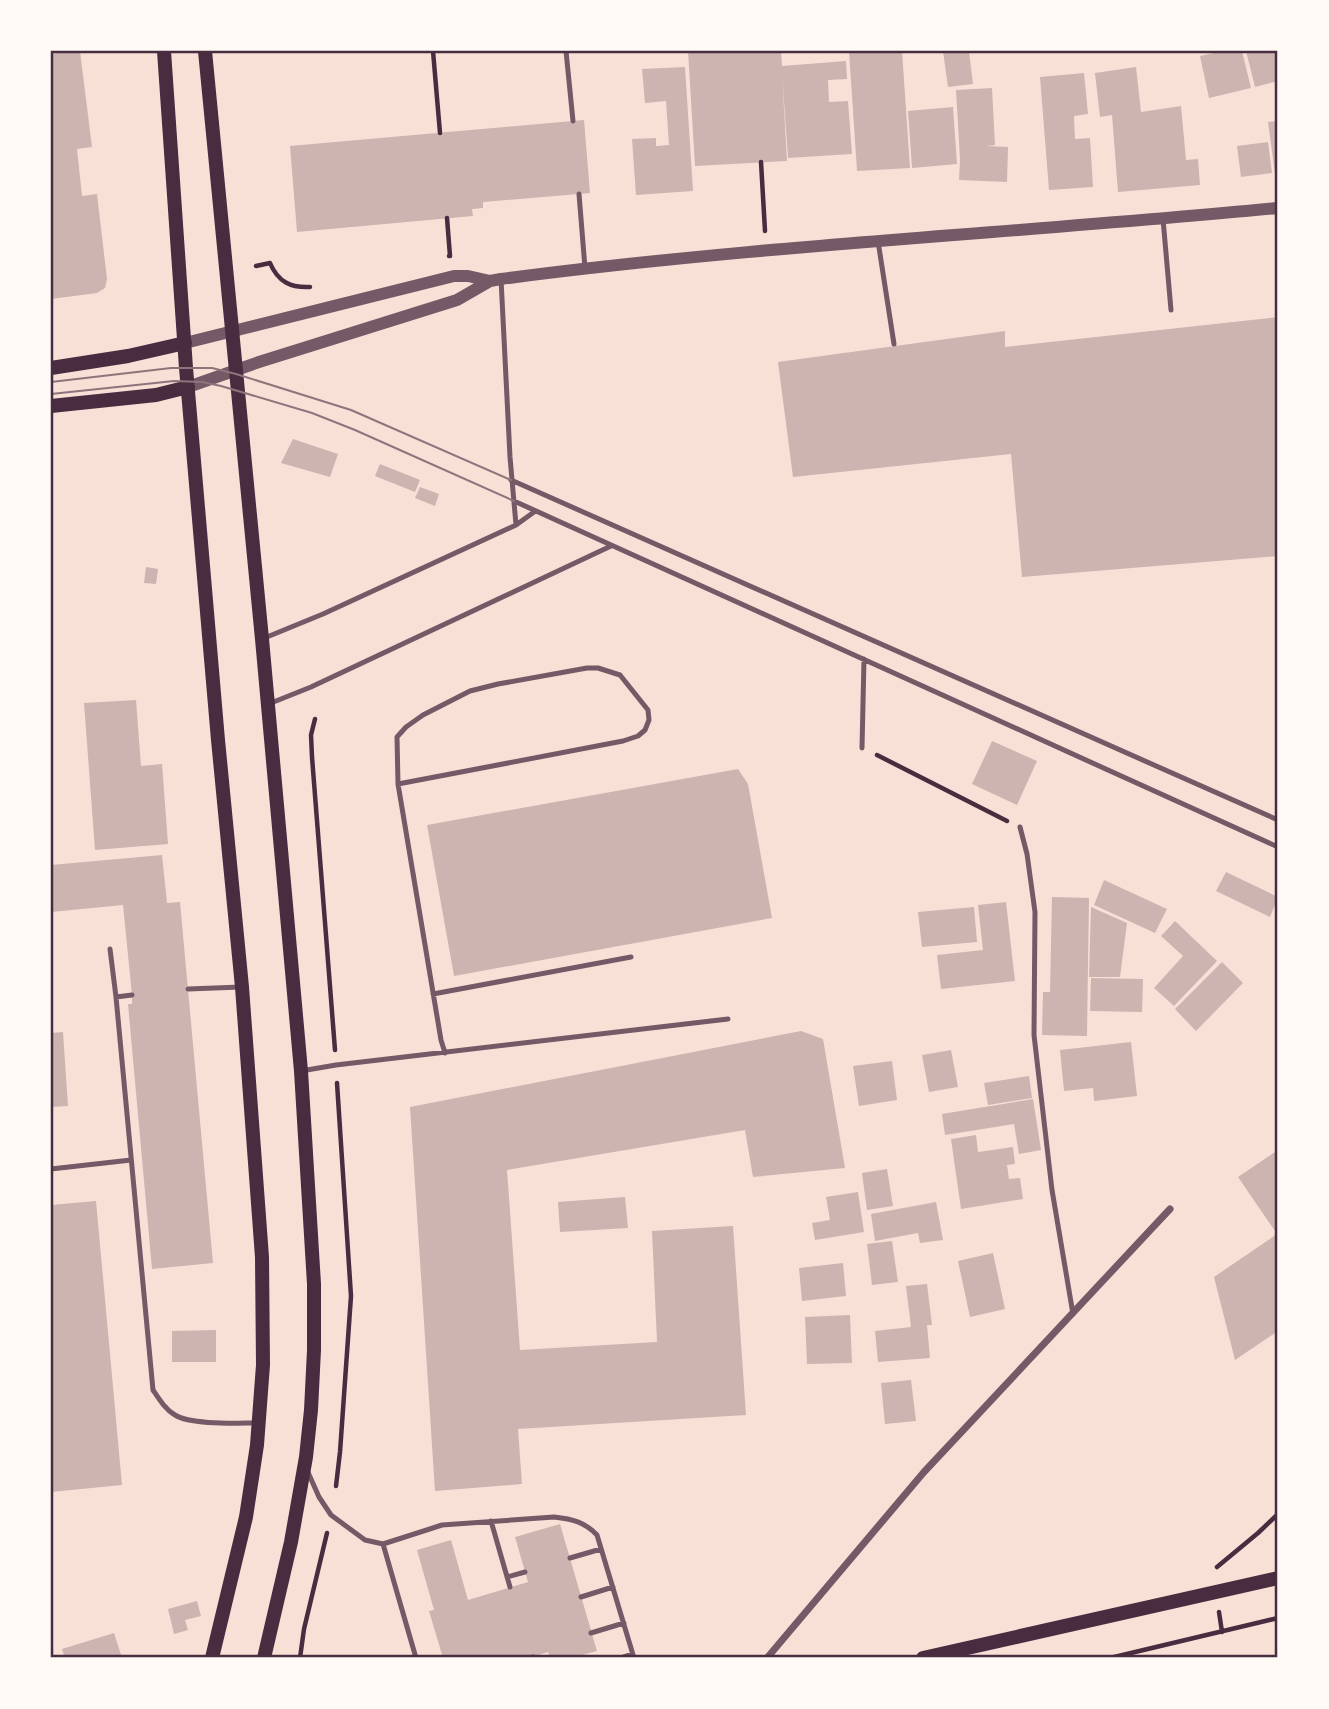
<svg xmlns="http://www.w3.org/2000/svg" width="1329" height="1709" viewBox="0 0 1329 1709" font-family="Helvetica,sans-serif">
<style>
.building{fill:#ccb4b1}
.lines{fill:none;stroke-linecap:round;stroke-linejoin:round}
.path{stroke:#4a2c40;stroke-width:4.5}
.service{stroke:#755966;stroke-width:5}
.minor{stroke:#755966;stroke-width:7}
.tertiary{stroke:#755966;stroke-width:12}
.secondary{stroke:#4a2c40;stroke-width:14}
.tram{stroke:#8f747c;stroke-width:2}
.neatline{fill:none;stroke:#4a2c40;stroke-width:2.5}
</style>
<rect width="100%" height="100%" fill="#f7e1d7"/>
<path class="building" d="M72,51H80L92,147L77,149L82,196L97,194L107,279L105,288L97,293L51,299V54Z
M688,51H781L782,66L846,61L847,79L828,80L829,102L848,101L852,154L788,158L782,73L787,161L695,166Z
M849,51H902L910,168L857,171Z
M943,51H969L973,84L948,87Z
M1223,51H1242L1251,88L1209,98L1200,56Z
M1246,51H1278V81L1255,87Z
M685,67L693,191L636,195L632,139L656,138V146L669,145L666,101L645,103L642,69Z
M1136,67L1141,112L1181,106L1186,160L1198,159L1200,185L1118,192L1112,115L1100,117L1095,73Z
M1084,73L1088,114L1074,116L1075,139L1090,138L1093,187L1049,190L1040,77Z
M992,88L995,145L986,146L1008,147L1007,182L959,180L960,159L956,90Z
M953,107L957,164L912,168L908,111Z
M584,120L590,193L483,202V208L472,209L473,216L297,232L290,146Z
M1278,121V173L1275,174L1268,122Z
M1268,142L1272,173L1241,177L1237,146Z
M1278,317V556L1022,577L1011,454L793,477L778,362L1005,331V347Z
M293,439L338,454L330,477L281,463Z
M380,464L420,480L415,492L375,476Z
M420,487L439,494L435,506L415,498Z
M146,567L158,569L156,584L144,583Z
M136,700L141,766L162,764L168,844L95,850L84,703Z
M992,741L1037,761L1017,805L972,784Z
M738,769L748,784L772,918L454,976L427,825Z
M162,855L167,903L180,902L213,1263L152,1269L128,1004H132V995L123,905L51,912V865Z
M1226,872L1278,897L1270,917L1216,891Z
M1104,880L1167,909L1155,933L1094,905Z
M1052,897L1089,898L1087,1036L1042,1035L1043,992H1050Z
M1006,902L1015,981L941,989L937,955L983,950L978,905Z
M974,907L977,942L922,947L918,912Z
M1091,907L1127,923L1120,977H1089Z
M1175,921L1217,961L1174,1006L1154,988L1183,956L1161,936Z
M1222,962L1243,983L1196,1031L1175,1009Z
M1091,978L1143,979L1142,1012L1090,1011Z
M801,1031L823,1039L845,1168L753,1177L745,1130L507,1170L520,1350L657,1342L652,1231L733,1226L746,1415L518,1429L522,1484L435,1491L410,1107Z
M63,1032L68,1106L51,1107V1033Z
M1131,1042L1137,1096L1094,1101L1093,1088L1064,1091L1060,1050Z
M951,1050L958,1087L929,1092L922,1055Z
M892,1061L897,1100L859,1106L853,1066Z
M1029,1076L1032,1098L988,1105L984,1083Z
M1033,1099L1041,1150L1019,1154L1014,1124L945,1135L942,1114Z
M976,1135L978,1152L1013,1147L1015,1164L1007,1165L1009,1179L1020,1178L1023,1199L961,1209L951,1139Z
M1278,1150V1331L1235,1360L1214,1277L1277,1234L1238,1177Z
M887,1169L893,1206L867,1210L862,1173Z
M858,1192L864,1232L815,1240L812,1223L830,1220L826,1197Z
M625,1197L628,1228L560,1232L558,1202Z
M96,1201L122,1485L51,1492V1205Z
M936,1202L943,1240L920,1243L918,1233L875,1241L871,1214Z
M892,1241L898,1282L872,1285L867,1244Z
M993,1253L1005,1309L970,1317L958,1261Z
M843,1263L846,1296L802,1301L799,1268Z
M927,1284L932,1325H927L930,1358L878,1362L875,1331L911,1327L906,1286Z
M850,1315L852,1363L807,1364L805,1317Z
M216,1330V1362H172V1331Z
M911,1380L916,1421L885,1424L881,1383Z
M560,1524L597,1651L571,1658H550L548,1652L529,1658H443L429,1611L434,1610L417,1550L451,1540L468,1600L528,1582L515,1537Z
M197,1601L201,1616L185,1620L188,1630L174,1634L168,1609Z
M114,1633L122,1658H65L62,1649Z"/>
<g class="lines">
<path class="path" d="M433,51L440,133
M761,162L765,231
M447,218L450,256H449
M256,266L270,263C278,282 291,288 310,287
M315,719L311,735L312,757L335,1050
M877,755L1007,821
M336,1486L340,1452L351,1296L337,1083
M1217,1567L1258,1533L1278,1514
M1219,1612L1222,1632
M300,1658L304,1629L327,1533
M1110,1658L1278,1618"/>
<path class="service" d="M566,51L573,121
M579,194L585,268
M1163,219L1171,310
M878,241L894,344
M501,279L510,457L516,525
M511,480L1278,820
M514,501L1278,847
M262,639L323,614L516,525L534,512
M271,703L311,687L611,546
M862,748L864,659
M398,784L623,741L638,736L645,730L649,720L648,710L620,675L598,668H587L498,684L470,691L423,715L406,727L397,737L398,784L441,1040L445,1053
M1020,827L1027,854L1035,912L1034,1035L1052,1190L1073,1314
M110,949L116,997L153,1390C159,1399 165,1409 175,1415C191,1425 236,1423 257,1423
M188,989L241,987
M433,994L631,957
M116,997L132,995
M301,1071L336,1065L728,1019
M51,1169L131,1160
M307,1470L319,1497L331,1515L365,1540L383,1544L442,1525L554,1517C572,1519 585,1522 597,1535L634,1658
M491,1521L510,1587
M383,1544L416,1658
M570,1558L601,1549
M507,1577L525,1572
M581,1597L613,1587
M591,1633L624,1623
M533,1657L534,1658
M620,1658L632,1654"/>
<path class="minor" d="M767,1658L924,1472L1170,1209"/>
<path class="tertiary" d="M185,343L454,276H468L490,281
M188,387L259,362L457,300L490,281L501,279C759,245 1019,233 1278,208"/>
<path class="secondary" d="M164,51L186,368L218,740L242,987L262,1257L263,1365L257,1445L246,1517L212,1658
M205,51L262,639L301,1071L314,1284V1350L311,1410L306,1457L291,1542L264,1658
M51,368L128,356L185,343
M51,406L156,395L188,387
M923,1658L1278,1578"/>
<path class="tram" d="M51,382L171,368H212L236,374L351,410L511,480
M51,394L174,381L202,382L221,386L312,413L355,430L514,501"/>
</g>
<rect width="1329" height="1709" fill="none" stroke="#fffaf5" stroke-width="105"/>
<rect x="52" y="52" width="1224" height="1604" class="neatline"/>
</svg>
